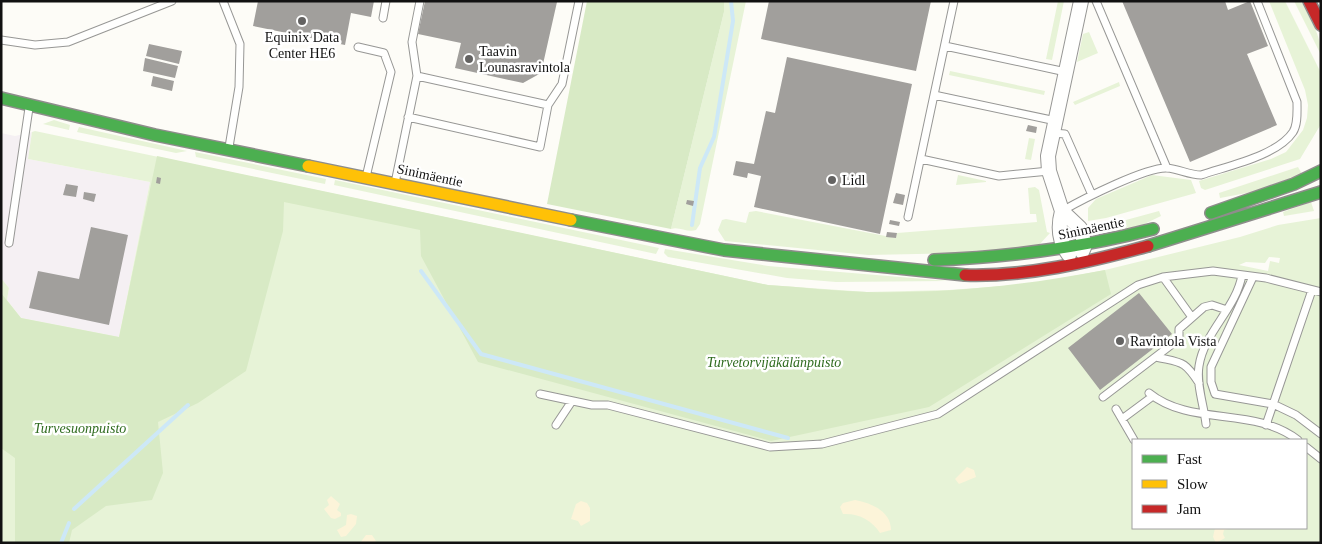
<svg xmlns="http://www.w3.org/2000/svg" width="1322" height="544" viewBox="0 0 1322 544" font-family="Georgia,serif">
<style>
.industrial{fill:#f5f0f3}
.green{fill:#e7f3d7;fill-rule:evenodd}
.forest{fill:#d8eac5}
.sand{fill:#fcf4d9}
.lines{fill:none;stroke-linecap:round;stroke-linejoin:round}
.stream{stroke:#cde8f7;stroke-width:4}
.building{fill:#a19f9c}
.lane-casing{stroke:#979795;stroke-width:9}
.street-casing{stroke:#979795;stroke-width:16}
.fast-casing{stroke:#8e8d8b;stroke-width:14}
.slow-casing{stroke:#8e8d8b;stroke-width:14}
.jam-casing{stroke:#8e8d8b;stroke-width:14}
.lane{stroke:#fffffe;stroke-width:7}
.street{stroke:#fffffe;stroke-width:14}
.fast{stroke:#4caf50;stroke-width:11}
.slow{stroke:#ffc107;stroke-width:11}
.jam{stroke:#c62828;stroke-width:11}
.poi-dot{fill:#646362;stroke:#fff;stroke-width:2}
.labels{text-anchor:middle;stroke-width:5;stroke-linejoin:round;paint-order:stroke}
.poi-label{font-size:14px;fill:#111;stroke:#fff;text-anchor:start}
.street-label{font-size:14px;fill:#111;stroke:#fff}
.park-label{font-size:14px;font-style:italic;fill:#2f6b1f;stroke:#fff}
</style>
<rect width="100%" height="100%" fill="#fdfcf7"/>
<path class="industrial" d="M32,132L28,159L150,182L119,337L21,318L7,300L9,288L1,278V133L15,136Z"/>
<path class="green" d="M724,1H746L700,224L696,230C687,233 679,226 671,229L724,12Z
M1058,1H1064L1052,60L1046,59Z
M1269,1H1285L1321,73V124L1300,159L1205,190L1201,188L1199,181L1271,159L1286,152L1303,130L1307,118L1308,105L1305,90Z
M1294,1H1301C1310,19 1321,34 1321,55Z
M1089,32L1098,53L1077,62L1083,34Z
M950,71L1045,91L1044,95L949,75Z
M1119,82L1120,86L1075,105L1073,102Z
M54,120L70,125L69,130L43,124Z
M79,127L187,151L176,153L77,132Z
M35,131L768,285L867,292L949,290L1031,284L1105,270L1240,237L1278,225L1321,218V543H1V278L9,288L7,300L21,318L119,337L150,182L28,159L32,132ZM1269,257L1280,258L1279,263L1270,261L1268,271L1239,265L1246,262L1265,263ZM1133,440H1306V528H1133Z
M1029,138L1035,139L1031,160L1025,159Z
M195,152L326,179L325,184L196,157Z
M1298,167L1302,174L1252,192L1220,198L1219,193Z
M958,175L986,181V182L956,185Z
M1152,175L1191,180L1196,193L1106,218L1088,221V208L1096,199Z
M335,180L659,248L656,254L334,185Z
M1035,187L1039,190L1047,232L1050,233L1038,246L966,253L868,255L725,241L718,230L722,220L726,219L746,223L749,212L756,211L896,238L897,233L1037,222L1036,214H1030L1028,188Z
M1311,202L1314,211L1284,216L1283,212Z
M1159,211L1161,216L1134,229L1116,234L1115,223Z
M665,249L768,266L948,281L836,282L787,278L668,257L664,253Z"/>
<path class="forest" d="M587,1H724V12L671,229L547,204Z
M157,156L768,285C801,287 834,291 867,292C947,294 1026,285 1105,270L1111,294L929,407L771,441L478,362L421,256L420,230L284,202L283,231L246,371L198,403L158,422L163,473L152,500L106,506L72,530L69,543H15V458L1,448V293L21,318L119,337Z"/>
<path class="sand" d="M967,467L974,470L976,477L959,484L955,479Z
M331,496L340,504L337,510L341,513V516L335,519L331,518L324,509L329,505L327,500Z
M855,500C871,503 891,511 891,530L880,533C872,520 858,513 843,514L840,507L843,503Z
M581,501L587,503L590,508V521L581,526L578,521L571,519L576,504Z
M351,514L357,516L356,524L346,536L341,537L337,530L346,525L347,515Z
M1215,528H1232L1224,530L1223,534L1225,538L1216,543L1213,537Z
M366,535H372L376,541L374,543H360Z"/>
<g class="lines">
<path class="stream" d="M692,225L700,168L714,137L733,21L731,1
M421,271L481,354L788,438
M74,509L188,405
M61,543L69,523"/>
</g>
<path class="building" d="M258,1H374L371,17L351,13L345,45L253,26Z
M425,1L557,2L541,73L523,83L455,68L461,43L418,34Z
M769,1H931L916,71L761,39Z
M1122,1H1225L1228,10L1250,1L1268,46L1247,54L1277,125L1190,162Z
M149,44L182,51L179,64L146,56Z
M787,57L912,84L880,234L754,207L761,176L748,173L747,178L733,175L736,161L754,164L766,111L775,113Z
M145,58L178,66L175,78L143,71Z
M153,76L174,81L172,91L151,86Z
M1028,125L1037,127L1036,133L1026,131Z
M157,177L161,178L160,184L156,183Z
M66,184L78,186L76,197L63,195Z
M84,192L96,194L94,202L83,199Z
M896,193L905,195L903,205L893,203Z
M687,200L694,201L693,206L686,204Z
M890,220L900,222L899,226L889,224Z
M91,227L128,235L109,325L29,308L38,271L79,279Z
M887,232L897,233L896,238L886,237Z
M1139,293L1172,334L1100,390L1068,348Z"/>
<g class="lines">
<defs>
<path id="lane" d="M223,1L240,44L239,87L229,147
M1096,1L1167,168
M383,18L386,1
M1,40L35,45L68,42L172,1
M945,46L1066,72
M358,47L384,53L391,72L366,177
M417,76L412,42L420,1
M934,95L1056,121
M548,105L562,84L579,1
M1053,133L1065,134L1092,195
M921,159L999,176L1049,171
M395,183L417,76L548,105L540,147L408,117
M1062,211C1083,199 1146,167 1167,168C1179,169 1189,175 1201,175C1227,166 1277,156 1293,132C1298,124 1297,112 1297,102L1257,1
M908,217L954,1
M9,243L29,108
M1253,277L1211,367V382L1215,394L1273,404L1296,415L1321,434
M1191,316L1163,277L1213,271L1266,278L1321,292
M1156,357C1182,363 1184,360 1199,383
M1149,393C1191,427 1254,406 1298,440
M540,394L592,405H608L770,447L822,444L938,414L1138,285L1163,277
M1103,397L1179,339V329L1204,307L1212,305L1227,310
M1116,409L1134,440
M1122,419L1153,396
M1206,424C1204,406 1196,384 1199,366C1204,332 1236,309 1242,275
M556,425L572,401
M1266,425L1312,290
M1306,447L1321,459"/>
<path id="street" d="M1081,1L1048,156L1049,171L1062,211L1080,228L1085,245L1082,252
M1062,211C1058,226 1059,242 1069,255"/>
<path id="fast" d="M1,98L155,135L308,166
M1211,213L1294,184L1321,171
M571,220L724,250L965,275
M1148,246L1321,192
M934,260C1008,257 1081,248 1153,229"/>
<path id="slow" d="M308,166L571,220"/>
<path id="jam" d="M1309,1L1321,25
M965,275C1027,277 1089,262 1148,246"/>
</defs>
<use href="#lane" class="lane-casing"/>
<use href="#street" class="street-casing"/>
<use href="#fast" class="fast-casing"/>
<use href="#slow" class="slow-casing"/>
<use href="#jam" class="jam-casing"/>
<use href="#lane" class="lane"/>
<use href="#street" class="street"/>
<use href="#fast" class="fast"/>
<use href="#slow" class="slow"/>
<use href="#jam" class="jam"/>
</g>
<g class="poi-dot">
<circle cx="302" cy="21" r="5"/>
<circle cx="469" cy="59" r="5"/>
<circle cx="832" cy="180" r="5"/>
<circle cx="1120" cy="341" r="5"/>
</g>
<g class="labels">
<g class="poi-label">
<text x="302" y="42" text-anchor="middle">Equinix Data<tspan x="302" dy="16">Center HE6</tspan></text>
<text x="479" y="56">Taavin<tspan x="479" dy="16">Lounasravintola</tspan></text>
<text x="842" y="185">Lidl</text>
<text x="1130" y="346">Ravintola Vista</text>
</g>
<g class="street-label">
<text transform="translate(430 175) rotate(12)" y="5">Sinimäentie</text>
<text transform="translate(1091 228) rotate(-12)" y="5">Sinimäentie</text>
</g>
<g class="park-label">
<text x="774" y="367">Turvetorvijäkälänpuisto</text>
<text x="80" y="433">Turvesuonpuisto</text>
</g>
</g>
<rect width="1322" height="544" fill="none" stroke="#111111" stroke-width="5"/>
<rect x="1132" y="439" width="175" height="90" fill="#ffffff" stroke="#a0a0a0"/>
<rect x="1142" y="455" width="25" height="8" fill="#4caf50" stroke="#a0a0a0"/>
<text x="1177" y="464" font-size="15" fill="#111111">Fast</text>
<rect x="1142" y="480" width="25" height="8" fill="#ffc107" stroke="#a0a0a0"/>
<text x="1177" y="489" font-size="15" fill="#111111">Slow</text>
<rect x="1142" y="505" width="25" height="8" fill="#c62828" stroke="#a0a0a0"/>
<text x="1177" y="514" font-size="15" fill="#111111">Jam</text>
</svg>
